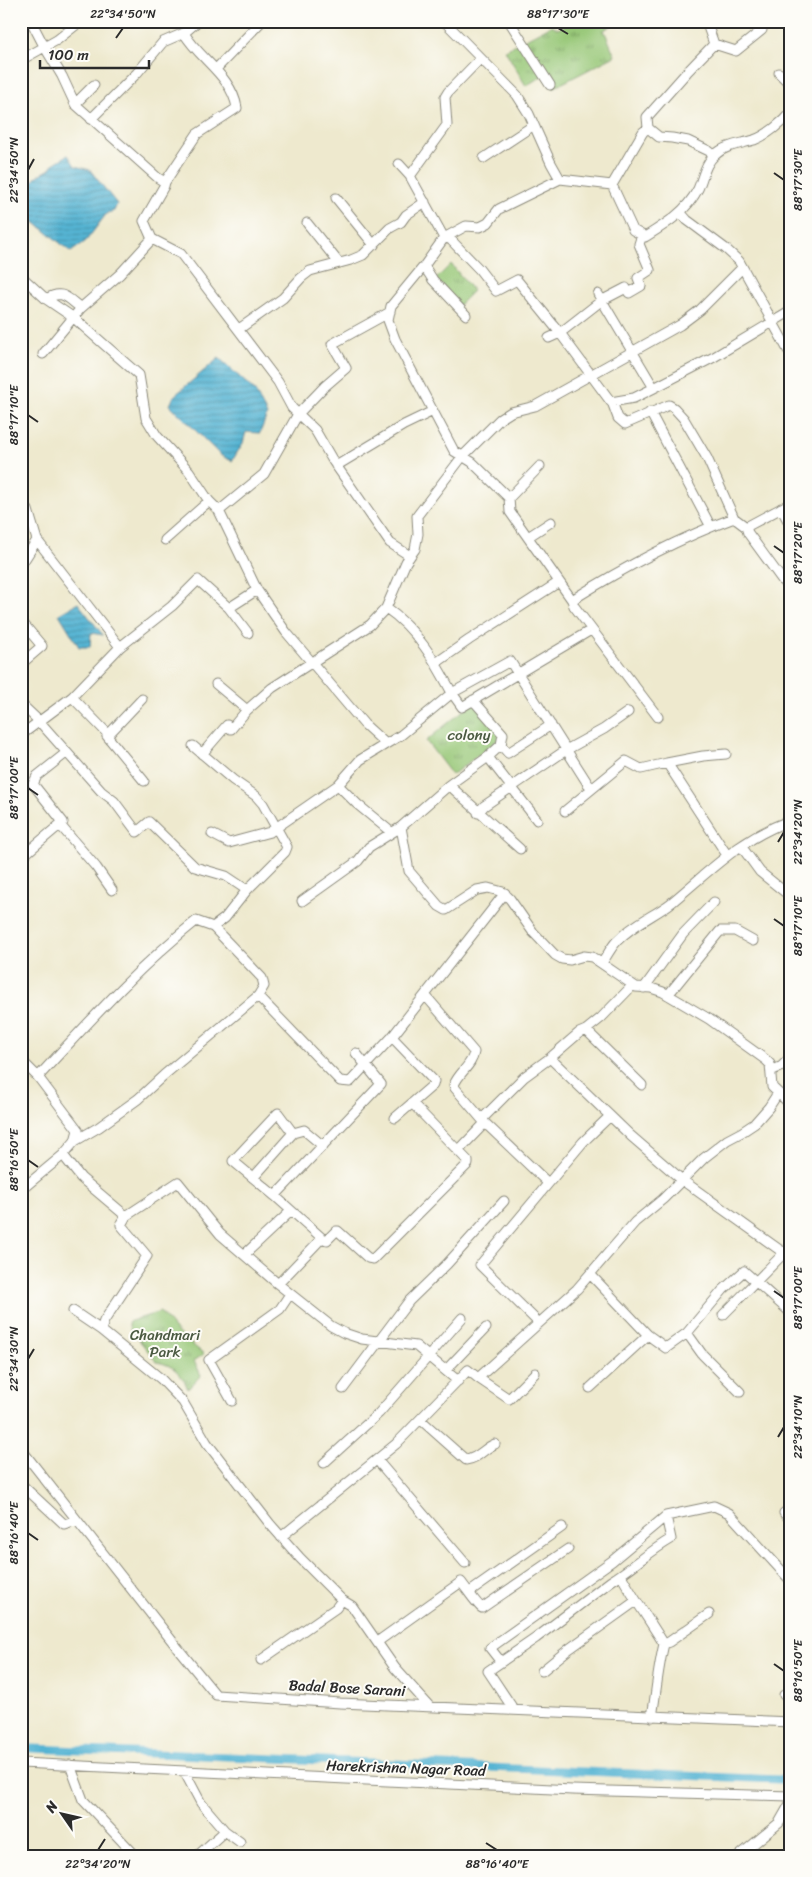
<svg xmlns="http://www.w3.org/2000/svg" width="812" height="1877" viewBox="0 0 812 1877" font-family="Sriracha,sans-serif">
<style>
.grass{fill:url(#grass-tufts);stroke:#617951}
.water{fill:url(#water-rules);stroke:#40707f}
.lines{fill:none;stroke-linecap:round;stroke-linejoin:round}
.canal{stroke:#55b4d3;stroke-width:8}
.minor-casing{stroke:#8c8a7c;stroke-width:11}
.minor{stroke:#fff;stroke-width:9}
.ticks{fill:none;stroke:#2b2b2b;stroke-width:2}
.labels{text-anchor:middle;stroke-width:4;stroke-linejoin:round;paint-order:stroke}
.park-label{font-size:15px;fill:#4b5a42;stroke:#fdfcf7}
.street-label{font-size:15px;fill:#2b2b2b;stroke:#fdfcf7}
.neatline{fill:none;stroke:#2b2b2b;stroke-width:2}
.ticks-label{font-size:12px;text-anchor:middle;fill:#2b2b2b}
</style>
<defs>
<pattern id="grass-tufts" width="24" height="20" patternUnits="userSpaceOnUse" patternTransform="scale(1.25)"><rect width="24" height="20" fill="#97c777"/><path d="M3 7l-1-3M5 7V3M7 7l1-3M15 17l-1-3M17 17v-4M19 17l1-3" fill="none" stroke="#7ba262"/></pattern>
<pattern id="water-rules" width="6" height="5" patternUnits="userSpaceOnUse" patternTransform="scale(1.25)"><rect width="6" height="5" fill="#55b4d3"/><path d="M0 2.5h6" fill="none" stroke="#4793ab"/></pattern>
</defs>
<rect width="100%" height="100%" fill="#fdfcf7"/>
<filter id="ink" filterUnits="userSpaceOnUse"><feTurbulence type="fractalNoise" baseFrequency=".02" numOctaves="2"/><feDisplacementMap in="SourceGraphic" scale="10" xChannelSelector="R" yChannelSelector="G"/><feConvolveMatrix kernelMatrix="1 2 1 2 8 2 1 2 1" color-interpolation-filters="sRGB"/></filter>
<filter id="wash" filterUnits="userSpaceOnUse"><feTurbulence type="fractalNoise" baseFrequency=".0096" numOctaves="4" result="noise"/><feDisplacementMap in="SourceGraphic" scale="20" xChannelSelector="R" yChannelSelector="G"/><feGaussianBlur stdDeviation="1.12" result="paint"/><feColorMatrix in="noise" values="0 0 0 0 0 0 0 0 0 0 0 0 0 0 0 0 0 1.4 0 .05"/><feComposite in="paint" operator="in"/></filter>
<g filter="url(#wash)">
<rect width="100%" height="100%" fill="#eee9ce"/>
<path class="grass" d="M574,21H619L604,30L615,56L553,88L545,74L526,86L505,50L552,25L558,29Z
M451,264L473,291L459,305L436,279Z
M475,701L505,735L452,775L426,741Z
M160,1312L179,1334L204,1354L194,1361L201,1375L188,1389C182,1374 174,1365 157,1362L130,1329L128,1322Z"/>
<path class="water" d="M68,155L75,166L90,170L117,204L114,211L107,213L86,241L71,252L21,211L23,187L30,186L36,177L50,169L53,164Z
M219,358L255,391L267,415L260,433L246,432L243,443L232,461L220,455L170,405L174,396Z
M78,603L103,635L91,633L90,647H79L59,614Z"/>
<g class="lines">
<path class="canal" d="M21,1748L791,1780"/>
</g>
</g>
<g filter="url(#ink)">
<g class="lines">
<defs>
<path id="minor" d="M31,21L44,46L62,76L75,104L158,178L165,182
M444,21L517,95L529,114L551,163L560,179L612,185L643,132L648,128L659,137L672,138L688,141L709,151L714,155
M509,21L550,85
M706,21L714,44
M184,33C199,59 232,76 237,108L197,134L165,182L164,186L144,221L152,239L181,254L278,382L292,408L315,430L333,461L390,543L410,556
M21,60L57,40L76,25
M216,69L260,23
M779,73L791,85
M75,104L94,85
M91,119L137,73L163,42L184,33L198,21
M648,128L647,117L687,72L714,44L736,51L762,30V21
M484,158L534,125
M399,164L410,176L444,238
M410,176L447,125L445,97L448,92L480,59
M560,179L499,209L488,223L480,227L466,226L444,238L424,266L391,306L388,320L395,339L454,451L472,462L509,498L510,512L572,600L574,606L658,717
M612,185L633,230L645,237C666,224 686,212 698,189C703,178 705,163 715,155C725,145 741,144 754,140C767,135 782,123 791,112
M336,198L374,245
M681,213L687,220L726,249L739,261L788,350L791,349
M307,223L339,263
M444,238L450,239L479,269L496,291L517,280L560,333L611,402L634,398L654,388L714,357L791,311
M424,266L433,280L466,315
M21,276L46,299L74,318L139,375L146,418L157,436L189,471L209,501L219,511L257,590L286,632L364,724L386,744L360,760L338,785L270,832L229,843L212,834
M598,294L654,388
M46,299C63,289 67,298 81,308
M239,329L283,298L301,278L310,271L351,260L363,255L390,228L401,222L406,215L425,202
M549,338L560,333L601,301L626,288L629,293L641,286L638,278L650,270L639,244L642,235
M43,354L81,308L120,274L152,239
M612,402L618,418L625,424L669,405L674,408L684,419L707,458L734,518L746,527L748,533L791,592
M650,412L711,527
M336,466L404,425L433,411
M509,498L540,466
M21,503L28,510L37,540L120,647
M781,508L791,526
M219,511L264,474L298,414L324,387L346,368L332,344L390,312
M746,527L791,503
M528,537L551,522
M165,540L209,501
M21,565L37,540
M572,600C623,568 677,539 734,518
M229,608L257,590
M386,608C417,629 435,661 452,693L510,661L588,784L593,788L626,761L641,769L667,763
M21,621L42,646L21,664
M436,663L469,640L559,582
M216,684L247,710
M72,697L108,734
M142,699L107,736L144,781
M21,704L39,721L101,791L114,801L137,832L149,822L195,867L226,876L247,890
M21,735L72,697L120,647L172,606L198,580L229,608L248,633
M386,744L401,735L452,693L462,707L591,630
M501,745L508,753L551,725
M193,746L233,780L256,796L263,804L287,847L285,852L247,890L225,918L213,927
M202,754L227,725L231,729L247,710L272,688L370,625L386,608L406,562L415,549L418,534L417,516L462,457L500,419L511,412L535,406L680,325L700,310L742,268
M726,754L703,756L667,763L727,855
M488,757L537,820
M338,785L357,804L391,832
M449,785L520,849
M565,811L593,788
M478,813L484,806L566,750L604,729L628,712
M60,825L96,867L112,890
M401,827L409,871L439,906L446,910L477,890L488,888L503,892L510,899L533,932L555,955L562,959L570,960L584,956L592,957L636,987L651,988L663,992L709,1019L766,1060L770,1064L772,1087L791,1105
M741,846L760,872L791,897
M21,866L24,855L63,822L33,784L37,776L66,753
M302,901L358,861L369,847L401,827L449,785L488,757L501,745L503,734L473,700
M602,963C607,956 611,947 617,941C633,924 654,916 671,903C712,869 740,839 791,820
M644,988L683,934L714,902
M425,995L474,1052C472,1066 459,1072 454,1085L455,1088L485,1123L548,1183
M668,995L720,931H735L753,941
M258,996L340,1081L350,1082L392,1037L505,893
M586,1030L642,1085
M392,1037L434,1081L433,1085L395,1118
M550,1058L631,1136L682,1180L784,1253
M21,1060L38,1077L78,1130L75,1141L63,1155L81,1178L126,1216L121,1225L147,1256L104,1321L101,1330L161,1379L183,1402L207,1443L270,1524L300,1558L342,1600L352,1606L395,1668L429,1706
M771,1071L782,1066L791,1057
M38,1077C88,1023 138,967 196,921L213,927L262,978L264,986L258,996L164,1075L138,1099L99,1127L75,1141
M482,1119L524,1077L550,1058L579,1033L586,1030L601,1018L633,985
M458,1151L485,1123
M253,1178L293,1133
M21,1190L63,1155
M275,1196L233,1161L278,1113L293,1133L304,1130L323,1146
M126,1216L178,1182L220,1234L278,1284L331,1326L344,1333L362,1339L416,1346L458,1381
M322,1238L327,1240L336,1231H338L368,1258L373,1259L468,1164V1161L412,1103
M244,1255L291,1211
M590,1274L648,1335L666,1348L687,1333L723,1290L744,1271L791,1313
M278,1284L322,1238L275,1196L381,1084L356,1053
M73,1311L101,1330
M723,1315L791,1246
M539,1323L480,1265L583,1142L610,1116
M687,1333L702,1354L740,1392
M446,1370L486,1328
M478,1378L509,1399L535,1373
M590,1388L648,1335
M343,1389L409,1301L447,1264L504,1201
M232,1401L209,1360L280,1309L290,1294
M421,1420L466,1460C478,1459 484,1448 495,1444
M21,1449L180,1651L216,1695L340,1703L791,1722
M377,1460L465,1563
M324,1463L379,1413L462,1318
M21,1484L64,1524L77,1520
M791,1508L784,1513L791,1520
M281,1537L396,1444L468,1370L478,1378L577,1289L635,1222L663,1199L704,1158L727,1140L742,1132L754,1124L769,1107L778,1093
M621,1575C634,1599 650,1621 664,1644C658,1668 656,1693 652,1717
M470,1592L562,1527
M377,1642L461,1582C466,1588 477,1605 482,1608L568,1549
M664,1644L669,1642L709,1614
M261,1660L336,1608L342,1600
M501,1662L490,1648L612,1561L666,1516L714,1506L729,1513L791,1581
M542,1671L569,1649L636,1601
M784,1695H791
M514,1710L488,1671L536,1638L611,1581C632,1568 650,1551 671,1539L666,1516
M21,1763L572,1790L791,1796
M70,1765L83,1800L136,1856
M184,1771L201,1803L225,1831L240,1842
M197,1856L225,1831
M739,1856L779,1823L791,1802
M787,1856L791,1853"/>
</defs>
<use href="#minor" class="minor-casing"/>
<use href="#minor" class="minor"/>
</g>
</g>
<path class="ticks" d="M558,28L568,34M116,38L123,28M28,170L34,159M774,173L784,180M28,415L38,422M774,546L784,553M28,788L38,795M778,842L784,832M774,919L784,926M28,1160L38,1167M774,1291L784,1298M28,1359L34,1349M778,1437L784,1427M28,1533L38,1540M774,1664L784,1671M486,1843L497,1850M98,1850L105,1839"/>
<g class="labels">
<g class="park-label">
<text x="469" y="740">colony</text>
<text x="165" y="1340">Chandmari<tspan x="165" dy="17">Park</tspan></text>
</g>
<g class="street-label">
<text transform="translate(347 1688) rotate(3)" y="5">Badal Bose Sarani</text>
<text transform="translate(406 1768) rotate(2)" y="5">Harekrishna Nagar Road</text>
</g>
</g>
<rect width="812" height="1877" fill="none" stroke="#fdfcf7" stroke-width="55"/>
<g transform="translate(62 1814) rotate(304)" stroke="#fdfcf7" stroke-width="4" paint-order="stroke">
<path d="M0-4L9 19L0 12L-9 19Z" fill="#2b2b2b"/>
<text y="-8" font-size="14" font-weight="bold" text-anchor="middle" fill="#2b2b2b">N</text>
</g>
<path d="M40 60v8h109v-8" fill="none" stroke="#2b2b2b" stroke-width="2.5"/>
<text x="48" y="60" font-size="15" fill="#2b2b2b" stroke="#fdfcf7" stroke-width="4" paint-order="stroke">100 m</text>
<rect x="28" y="28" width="756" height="1822" class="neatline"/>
<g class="ticks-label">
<text x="123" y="18">22°34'50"N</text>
<text x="558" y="18">88°17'30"E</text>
<text transform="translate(14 170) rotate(-90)" y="4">22°34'50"N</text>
<text transform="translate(798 180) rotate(-90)" y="4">88°17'30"E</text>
<text transform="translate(14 415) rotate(-90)" y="4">88°17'10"E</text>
<text transform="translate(798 553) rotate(-90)" y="4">88°17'20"E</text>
<text transform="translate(14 788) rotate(-90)" y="4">88°17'00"E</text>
<text transform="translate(798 832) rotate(-90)" y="4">22°34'20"N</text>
<text transform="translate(798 926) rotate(-90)" y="4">88°17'10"E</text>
<text transform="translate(14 1160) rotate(-90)" y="4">88°16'50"E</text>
<text transform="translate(798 1298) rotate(-90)" y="4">88°17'00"E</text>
<text transform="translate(14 1359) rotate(-90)" y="4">22°34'30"N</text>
<text transform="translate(798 1427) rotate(-90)" y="4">22°34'10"N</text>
<text transform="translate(14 1533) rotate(-90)" y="4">88°16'40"E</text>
<text transform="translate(798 1671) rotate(-90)" y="4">88°16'50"E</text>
<text x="98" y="1868">22°34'20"N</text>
<text x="497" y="1868">88°16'40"E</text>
</g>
</svg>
